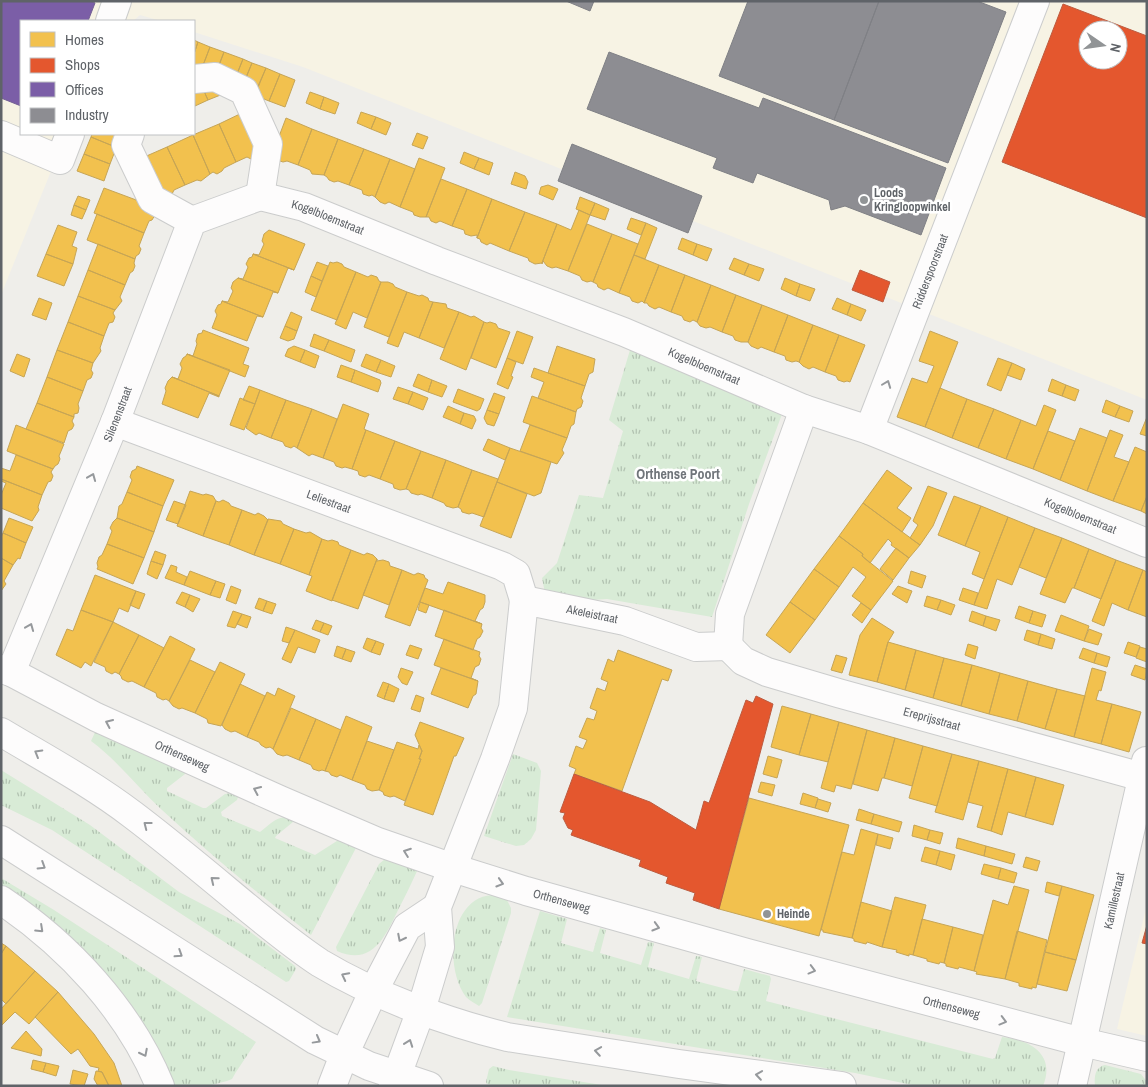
<svg xmlns="http://www.w3.org/2000/svg" width="1148" height="1087" viewBox="0 0 1148 1087" font-family="'Archivo Narrow',sans-serif">
<style>
.commercial{fill:#f7f3e4;fill-rule:evenodd}
.grass{fill:url(#grass-tufts)}
.homes{fill:#f2c14e;stroke:#c6a556}
.shops{fill:#e4572e;stroke:#bc5b3f;fill-rule:evenodd}
.offices{fill:#7b5ea7;stroke:#736094}
.industry{fill:#8d8d92;stroke:#7f8085}
.lines{fill:none;stroke-linecap:round;stroke-linejoin:round}
.minor-casing{stroke:#cbcccc;stroke-width:30}
.minor{stroke:#fdfcfc;stroke-width:28}
.oneway{stroke:#96999c}
.poi-dot{fill:#919496;stroke:#fff;stroke-width:2}
.labels{text-anchor:middle;stroke-width:5;stroke-linejoin:round;paint-order:stroke}
.poi-label{font-size:12px;font-weight:bold;fill:#5f6368;stroke:#fff;text-anchor:start}
.street-label{font-size:12px;fill:#5f6368;stroke:#fff}
.neighbourhood-label{font-size:14px;font-weight:bold;fill:#70757a;stroke:#fff}
</style>
<defs>
<pattern id="grass-tufts" width="24" height="20" patternUnits="userSpaceOnUse" patternTransform="scale(1.25)"><rect width="24" height="20" fill="#d8ebd6"/><path d="M3 7l-1-3M5 7V3M7 7l1-3M15 17l-1-3M17 17v-4M19 17l1-3" fill="none" stroke="#b2c2b1"/></pattern>
</defs>
<rect width="100%" height="100%" fill="#efeeea"/>
<path class="commercial" d="M1,1H1147V400L303,67L194,32V21H161L140,15L133,21H21V134H66L1,295ZM1088,30H1118V60H1088Z
M1147,904V1036L1117,1029Z"/>
<path class="grass" d="M630,350L782,414L749,504L712,617L607,599L547,603L542,578L557,563L579,495L603,498L623,431L609,420Z
M97,728L184,771L185,774L167,788V791L203,808H206L225,794L232,793L238,797L237,800L221,812L222,816L260,832C271,824 280,812 293,820V822L276,836L275,838L315,855L340,839L358,844L311,935C260,895 209,854 162,810C138,788 117,760 91,741Z
M513,754L537,763L541,771L536,830L531,839L524,845L516,846L484,836Z
M1,770L90,825L179,892L240,924L295,966L296,969L289,981L286,982L52,830L1,805Z
M389,858L418,869C412,882 406,895 399,908C386,935 373,967 337,951L336,947L379,864L385,859Z
M1,878L54,910L256,1042L236,1072L232,1079L227,1081L208,1086H170L1,888Z
M492,895L507,900L511,908V913L482,1003L479,1006C475,1003 470,1001 466,997C444,968 449,898 492,895Z
M540,911L567,919L561,943L593,952L600,928L606,930L600,953L641,965L648,942L654,943L648,967L689,979L696,956L702,957L696,981L734,991H738L744,969L770,976L771,979L766,1001L993,1059L995,1058L1002,1037C1030,1040 1056,1054 1043,1086H917L855,1073L507,1017Z
M1105,1065L1141,1074L1147,1082V1086H1095C1094,1077 1095,1067 1105,1065Z
M493,1066L509,1070L608,1086H495L487,1084L486,1082L489,1069Z"/>
<path class="homes" d="M194,40L198,42L194,54Z
M198,42L210,47L202,68L194,65V54Z
M210,47L224,52L216,74L202,68Z
M224,52L243,59L237,74L218,67Z
M243,59L252,63L246,78L237,74Z
M252,63L266,68L257,90L243,84Z
M266,68L280,74L269,101L254,95Z
M280,74L295,80L285,107L269,101Z
M203,89L208,100L195,106L194,93Z
M203,89H225L223,94L208,100Z
M310,92L324,97L320,109L306,103Z
M324,97L339,103L335,114L320,109Z
M244,112L260,147L256,156L251,159L247,157L236,162L219,124Z
M361,112L376,117L371,129L357,123Z
M376,117L391,123L386,135L371,129Z
M286,118L312,129L298,165L287,161L283,162L277,160L272,155Z
M219,124L236,162L224,168L222,171L217,174L213,172L210,174L193,135Z
M312,129L338,139L324,175L312,174L310,170L298,165Z
M417,133L428,137L423,149L412,145Z
M92,134H113L117,135L113,146L91,137Z
M193,135L210,174L201,181L197,180L185,185L167,147Z
M91,137L113,146L112,149L115,151L110,164L84,154Z
M338,139L364,149L349,185L338,181L334,182L329,180L327,177L324,175Z
M167,147L185,185L174,190L172,194L167,196L142,158Z
M364,149L390,159L375,197L372,195L369,196L363,194L362,190L349,185Z
M464,152L479,158L474,169L460,163Z
M84,154L110,164L104,181L77,171Z
M419,158L445,168L426,217H420L414,215L413,212L400,207Z
M479,158L493,163L489,175L474,169Z
M390,159L415,169L400,207L389,202L385,204L380,202L375,197Z
M515,172L525,176L528,182L526,189L511,184Z
M441,179L467,189L452,226L440,221L436,223L431,221L429,217H426Z
M548,185L558,189L553,200L539,194L541,187Z
M104,188L155,207V215L152,220L149,221L144,233L94,213Z
M467,189L492,199L477,238V235L471,236L465,234L464,230L452,226Z
M78,196L90,200L86,210L74,205Z
M580,197L595,203L590,215L576,209Z
M492,199L525,212L509,251L490,243L487,245L481,242L480,239L477,238Z
M595,203L609,209L605,220L590,215Z
M74,205L86,210L82,219L71,215Z
M579,210L590,215L568,271L556,267L552,268L547,266L543,261L542,264V263L557,224L571,230Z
M525,212L557,224L542,263L535,264L529,261L528,258L509,251Z
M97,214L144,233L139,246L141,249L139,254L136,256L135,259L87,240Z
M631,218L646,223L641,235L627,229Z
M646,223L657,228L645,259L634,255Z
M587,224L612,234L593,282L591,281L587,282L582,280L580,276L568,271Z
M58,225L77,232L72,246L77,248L73,264L46,254Z
M269,230L305,244L294,270L253,254L259,255L264,244L262,241L264,234Z
M612,234L638,244L619,293L608,288L604,290L598,287L597,284L593,282Z
M682,238L697,244L693,255L678,249Z
M98,244L135,259L134,263L135,266L133,271L130,273L125,285L88,270Z
M697,244L712,249L707,261L693,255Z
M46,254L73,264L64,286L37,276Z
M253,254L294,270L288,268L278,293L238,278L243,279L248,267L246,264L249,258L252,257Z
M634,255L659,265L644,303L642,301L638,303L632,301L630,297L619,293Z
M734,258L749,264L744,275L729,269Z
M317,262L328,266L322,281L311,276Z
M330,262L333,263L337,262L342,264L344,267L356,272L337,320L311,310Z
M749,264L764,269L759,281L744,275Z
M659,265L685,275L671,312L659,307L655,309L649,306L647,303H644Z
M88,270L125,285L120,297L122,301L115,310L78,296Z
M356,272L368,277L371,275L377,277L379,281L381,282L367,318L353,312L346,329L335,324Z
M685,275L711,285L697,322L693,320L690,322L684,320L682,316L671,312Z
M311,276L322,281L316,297L305,292Z
M238,278L278,293L273,292L263,317L222,301L228,302L233,291L231,288L233,282Z
M785,278L800,284L796,296L781,289Z
M381,282H388L393,284L395,287L407,292L389,337L364,327Z
M800,284L815,289L810,301L796,296Z
M711,285L736,295L722,332L710,327L706,328L700,326L697,322Z
M407,292L419,296L422,295L428,298L429,301L433,302L419,338L404,332L398,347L387,343Z
M736,295L762,305L748,342H741L735,340L733,336L722,332Z
M78,296L115,310L113,313L115,317L113,322L109,323L104,336L68,322Z
M39,298L52,303L46,320L32,315Z
M837,298L851,304L847,315L832,309Z
M222,301L263,317L257,316L247,341L212,328L217,315L215,311L218,305L221,304Z
M433,302L446,304L447,308L459,312L444,348L419,338Z
M851,304L866,310L861,321L847,315Z
M762,305L788,315L774,352L761,347L758,349L751,346L748,342Z
M291,312L302,317L297,331L285,326Z
M459,312L471,317L474,316L484,322L466,370L440,359Z
M788,315L813,325L799,362L796,361L792,362L786,360L785,356L774,352Z
M68,322L104,336L100,348L101,351L93,363L57,350Z
M484,322L487,323L490,322L496,324L498,328L510,332L496,368L471,358Z
M813,325L839,335L825,372L813,367L809,369L803,366L799,362Z
M285,326L297,331L294,339L288,341L280,338Z
M203,330L249,348L243,364L249,366L245,377L187,354L193,356L197,344L196,341L198,334L202,333Z
M517,331L533,337L523,364L507,358Z
M930,331L958,342L925,427L897,417L912,378L927,383L934,366L919,361Z
M314,334L329,340L324,351L310,346Z
M839,335L865,345L850,382L847,381L844,382L838,380L836,376L825,372Z
M329,340L355,350L351,362L324,351Z
M294,346L305,350L300,362L285,356L288,349Z
M557,346L595,359L593,372L589,374L585,386L548,373Z
M57,350L93,363L91,370L93,373L91,378L87,380L83,391L47,377Z
M305,350L319,356L315,368L300,362Z
M17,354L30,359L24,377L10,371Z
M187,354L230,370L219,396L172,377L178,379L182,368L180,364L183,358L186,356Z
M366,354L381,360L376,372L361,366Z
M507,358L516,362L511,376L513,377L508,389L497,384Z
M998,358L1012,363L1001,391L987,385Z
M381,360L395,366L391,377L376,372Z
M1012,363L1025,369L1021,380L1007,375Z
M341,365L355,370L351,382L337,377Z
M534,368L585,386L581,398L583,401L581,407L577,409L576,412L538,398L544,382L531,377Z
M355,370L380,380L381,383L378,392L351,382Z
M418,374L432,380L428,392L413,386Z
M47,377L83,391L78,404L79,408L78,413L74,414V417L37,403Z
M172,377L219,396V397L209,393L198,418L162,404L166,391L165,388L168,381Z
M1052,379L1066,385L1062,396L1048,391Z
M432,380L447,386L442,397L428,392Z
M1066,385L1079,390L1075,401L1062,396Z
M249,386L260,390L255,404L243,400Z
M398,387L413,392L408,404L393,399Z
M940,388L967,399L952,438L925,427Z
M458,389L484,399L480,409L477,411L453,402Z
M260,390L286,400L271,438L259,433L256,435L246,428Z
M413,392L428,398L423,410L408,404Z
M494,393L505,397L499,414L487,410Z
M532,396L576,412L574,424L571,426L567,438L523,422Z
M240,398L255,404L244,430L230,425Z
M967,399L994,409L978,448L952,438Z
M286,400L312,409L297,448L294,446L291,448L285,446L283,442L271,438Z
M1106,400L1120,406L1115,417L1102,412Z
M37,403L74,417L72,421L74,425L72,429L68,431L64,443L26,429Z
M343,404L369,414L364,429L366,430L352,469L345,467L342,468L336,466L334,462L323,458Z
M1044,405L1056,410L1033,469L1006,459L1021,420L1036,426Z
M448,406L464,413L460,424L443,417Z
M1120,406L1133,411L1129,422L1115,417Z
M312,409L337,419L323,458L312,454L309,456L297,448Z
M994,409L1021,420L1006,459L978,448Z
M487,410L499,414L494,426L487,424L484,418Z
M464,413L474,416L476,420L472,429L460,424Z
M1147,417V436L1140,434Z
M16,425L64,444L59,456L60,459L58,464L55,466L53,469L7,451Z
M530,425L567,438L562,450L564,453L557,464L520,451Z
M1080,428L1107,438L1087,491L1060,480Z
M366,430L395,441L380,479L369,475L365,477L359,475L358,471L352,469Z
M1110,430L1123,435L1114,457L1129,462L1113,501L1087,491Z
M1048,431L1075,441L1060,480L1033,469Z
M488,439L510,448L505,460L483,450Z
M395,441L421,451L406,489L400,490L394,488L393,484L380,479Z
M1135,447L1147,452V496L1141,511L1113,501Z
M510,448L551,462L541,493L534,496L497,482Z
M421,451L446,460L432,498L421,494L418,495L411,493L409,490L406,489Z
M16,455L53,469L51,472L53,476L51,481L48,482L42,495L1,479V468L10,471Z
M446,460L472,470L458,507L453,508L446,506L444,503L432,498Z
M137,466L174,480L163,506L127,492L132,480L130,477L132,471L136,469Z
M472,470L498,479L484,517L472,513L469,514L462,512L461,509L458,507Z
M887,470L912,488L897,508L911,518L902,532L863,503Z
M1,479L42,495L38,507L39,510L32,521L1,508V495L6,483L1,481Z
M497,482L527,494L511,538L480,526Z
M928,486L947,493L933,526L920,545L910,538L918,525L913,521Z
M190,491L203,495L206,494L213,496L216,501L203,536L177,526Z
M127,492L163,506L154,532L117,518L119,506L122,504Z
M954,496L981,506L965,546L938,535Z
M1147,496V514L1141,511Z
M223,500L229,503L231,506L242,510L229,545L203,536L216,501L219,502Z
M174,501L186,505L178,524L166,520Z
M863,503L920,545L909,558L891,545L892,543L888,539L870,563L862,556L863,554L839,536Z
M981,506L1008,517L984,579L972,574L980,552L965,546Z
M242,510L255,515L258,513L264,516L268,520L254,555L229,545Z
M1008,517L1035,528L1012,585L997,579L987,609L974,605Z
M9,518L33,527L26,543L3,533Z
M117,518L154,532L144,558L107,544L112,531L110,528L113,522Z
M268,519L281,521L283,524L294,529L280,564L254,555Z
M1035,528L1062,538L1046,578L1019,567Z
M294,529L306,533L310,532L322,539L309,575L280,564Z
M3,533L26,543L20,559L18,558L13,565L1,558V537Z
M839,536L863,554L862,556L893,581L871,610L852,596L866,577L853,567L839,587L814,569Z
M1062,538L1089,549L1074,588H1072L1065,603L1040,594Z
M322,539L328,541L332,540L338,542L339,545L351,550L332,601L306,591L312,576L309,575Z
M107,544L144,558L133,584L97,569L98,567L97,563L99,557L102,555Z
M896,548L909,558L893,580L880,569Z
M1089,549L1116,560L1101,599L1074,588Z
M351,550L364,555L367,553L373,555L377,559L358,609L332,600Z
M155,551L166,555L163,565L151,561Z
M1,558L13,565L4,581L6,584L1,591Z
M377,559V561L383,560L389,562L390,566L402,570L389,605L363,595Z
M1116,560L1143,570L1128,610L1112,603L1104,626L1092,621Z
M151,561L163,565L157,579L147,574Z
M171,565L177,567L176,572L187,577L184,585L165,578Z
M814,569L839,587L815,620L790,602Z
M402,570L414,575L418,573L424,575L425,578L428,580L410,626L385,617Z
M1143,570L1147,572V617L1128,610Z
M190,571L216,581L210,595L184,585Z
M911,571L926,576L922,588L908,583Z
M95,575L136,591L128,612L119,608L113,622L81,610Z
M216,581L225,584L220,598L210,595Z
M448,582L485,595V602L483,608L480,610L475,621L482,624L420,602L425,588L443,594Z
M231,586L241,590L236,604L226,600Z
M898,586L912,591L907,603L892,594Z
M963,588L978,593L974,605L959,600Z
M136,591L145,594L139,609L130,605Z
M182,592L190,595L185,607L176,603Z
M190,595L200,599L193,612L185,607Z
M927,596L941,600L937,610L924,606Z
M259,598L267,601L263,611L255,608Z
M941,600L955,605L951,615L937,610Z
M267,601L276,604L272,614L263,611Z
M420,602L429,605L426,613L418,610Z
M790,602L815,620L790,653L766,635Z
M861,603L871,610L862,623L852,615Z
M1019,606L1033,611L1029,623L1015,618Z
M81,610L113,622L91,666L85,662L81,668L56,655L67,629L73,631Z
M444,610L482,624L481,628L483,631L480,637L477,639L473,650L435,636Z
M233,611L242,614L235,628L227,626Z
M972,611L986,616L983,626L969,621Z
M1033,611L1046,615L1042,627L1029,623Z
M242,614L251,617L247,628L237,624Z
M1061,615L1089,626L1084,641L1055,631Z
M986,616L1000,620L996,631L983,626Z
M872,618L894,632L888,642L877,682L849,675L860,635Z
M316,620L324,623L320,632L312,629Z
M113,622L139,635L119,674L115,672L112,674L106,671L105,667L94,662Z
M324,623L332,626L328,635L320,632Z
M286,627L295,630L289,643L282,641Z
M1089,629L1102,634L1098,645L1084,641Z
M295,630L320,640L315,653L298,647L291,663L282,659Z
M1027,630L1041,634L1038,645L1024,640Z
M1041,634L1055,639L1052,649L1038,645Z
M139,635L164,648L144,687L132,681L128,682L122,679L121,676L119,674Z
M170,636L195,649L169,701L166,699L163,700L157,697L156,693L144,687Z
M367,638L376,641L371,652L363,648Z
M444,639L480,652L479,656L481,659L479,665L475,667L471,678L478,681L434,665Z
M376,641L384,644L380,655L371,652Z
M888,642L916,650L905,690L877,682Z
M1128,642L1140,646L1136,657L1124,653Z
M968,644L978,647L975,659L965,655Z
M410,645L422,649L418,659L406,655Z
M337,646L346,649L342,659L334,656Z
M1140,647L1147,649V662L1136,658Z
M1083,648L1097,653L1094,663L1079,658Z
M346,649L355,652L351,662L342,659Z
M618,650L672,670L668,681L662,679L622,791L574,774L576,769L569,766L576,746L583,749L587,740L579,737L587,718L594,720L597,711L590,708L597,688L605,691L608,682L601,679L608,659L614,662Z
M916,650L944,658L933,698L905,690Z
M1097,653L1110,657L1107,667L1094,663Z
M836,655L847,658L842,673L831,670Z
M944,658L972,665L961,706L933,698Z
M190,660L215,672L195,713L182,708L179,709L173,706L169,701Z
M220,662L245,674L221,726L208,723L207,719L195,713Z
M972,665L1000,673L989,714L961,706Z
M1135,665L1147,669L1145,680L1131,675Z
M401,668L413,672L407,685L402,683L398,677Z
M441,668L478,681L476,694L473,696L468,708L431,694Z
M1092,668L1106,672L1101,691L1099,690L1096,700L1112,704L1101,744L1074,737Z
M1000,673L1028,681L1017,721L989,714Z
M1028,681L1057,689L1045,729L1017,721Z
M383,682L389,684L384,699L377,696Z
M240,684L265,696L247,737L235,731L231,732L225,729L222,725Z
M389,684L399,689L394,702L384,699Z
M278,688L295,696L273,749L270,747L266,748L261,745L259,742L247,737L267,692L275,696Z
M1057,689L1085,696L1074,737L1045,729Z
M416,695L424,698L420,712L411,709Z
M1112,704L1141,712L1129,752L1101,744Z
M782,706L811,714L799,755L771,747Z
M291,708L316,719L299,760L287,755L283,756L277,754L273,749Z
M811,714L839,722L828,762L799,755Z
M346,716L372,727L352,780L340,775L337,777L331,775L329,772L325,771Z
M316,719L341,730L325,771L322,770L319,771L313,769L311,765L299,760Z
M420,722L464,738L456,756H454L433,815L404,805L421,759H419L422,751L415,735Z
M839,722L867,730L851,789L836,785L834,792L821,788Z
M867,730L895,738L884,778H882L878,791L853,784Z
M895,738L923,746L912,786L884,778Z
M367,741L394,750L379,790L372,791L367,789L365,785L352,780Z
M397,742L418,749L419,745L422,751L419,759H421L405,801L394,796L390,797L384,795L383,792L379,790Z
M923,746L952,754L937,806L909,798Z
M952,754L979,761L963,820L935,812Z
M768,756L782,760L777,778L763,774Z
M979,761L1008,769L991,831L977,827L983,806L968,802Z
M1008,769L1036,777L1025,817L1008,812L1002,835L991,831Z
M1036,777L1064,785L1053,825L1025,817Z
M761,782L775,785L772,796L758,792Z
M803,793L818,798L815,808L800,804Z
M749,798L849,825L819,936L719,909Z
M818,799L831,803L828,812L815,808Z
M859,809L874,814L871,824L856,820Z
M874,814L902,822L899,832L871,824Z
M914,825L930,830L927,840L912,836Z
M861,829L878,834L852,938L823,932V930H821L842,852L854,855Z
M930,830L943,833L940,844L927,840Z
M878,834L893,838L890,849L876,845Z
M958,838L986,846L984,856L956,848Z
M986,846L1015,854L1012,864L984,856Z
M925,847L940,851L936,865L921,861Z
M940,851L955,855L951,870L936,865Z
M1026,857L1040,861L1037,871L1023,867Z
M984,864L1001,868L998,879L981,874Z
M1001,868L1017,873L1014,883L998,879Z
M1047,882L1062,886L1059,896L1045,892Z
M1014,886L1029,890L1005,979L976,974L977,972L974,971L993,900L1008,905Z
M1062,886L1094,895L1076,960L1045,952Z
M895,897L926,905L913,955L909,954V956L896,952L897,950L882,947Z
M861,902L892,911L882,947L867,942L866,944L854,941V939L852,938Z
M922,919L953,927L944,963L940,962L939,964L927,961V959L913,955Z
M953,927L983,935L974,971L959,967L958,969L946,966V964L944,963Z
M1017,931L1047,940L1036,988L1032,987V989L1019,986V983L1005,979Z
M1,943L6,946L1,954Z
M6,946L35,971L6,1004L1,999V954Z
M1045,952L1076,960L1067,991L1037,984Z
M35,971L58,992L29,1024L15,1012L1,1026V1009Z
M58,992L94,1034L114,1063L122,1086H109L102,1072L98,1071L99,1068L90,1066L78,1049L71,1054L35,1017Z
M26,1031L42,1049L41,1056L11,1048Z
M33,1060L46,1063L43,1072L31,1069Z
M46,1063L59,1066L56,1076L43,1072Z
M73,1070L88,1074L84,1086L70,1084Z
M96,1071L102,1072L109,1086H98L94,1079Z"/>
<path class="shops" d="M1063,4L1147,36V218L1002,162ZM1088,30H1118V60H1088Z
M860,270L890,282L883,302L852,290Z
M756,696L773,704L719,909L693,900L695,893L666,883L668,877L639,866L641,860L571,835L573,830L568,828L563,818L565,813L560,812L574,774L650,802L696,830L704,801L709,803L746,700L753,703Z
M1147,925V944L1142,943Z"/>
<path class="offices" d="M1,1H91L95,3L88,21H21V106L1,98Z"/>
<path class="industry" d="M566,1H594L590,11Z
M748,1H879L834,120L719,76Z
M879,1H977L1006,12L948,163L834,120Z
M609,52L759,108L763,98L946,168L921,235L845,206L831,210L829,200L757,173L753,183L713,168L717,158L587,109Z
M572,144L702,196L688,233L558,181Z"/>
<g class="lines">
<defs>
<g id="minor">
<path d="M110,21L117,1"/>
<path d="M194,79L215,77L244,91L268,144L260,196"/>
<path d="M130,134L126,145L152,199L192,221"/>
<path d="M1,135L60,160L70,134"/>
<path id="s1" d="M260,196L304,207L437,261L624,332L804,409L869,430L1147,543"/>
<path id="s2" d="M115,422L502,566L516,574L524,600"/>
<path id="s3" d="M869,430L1035,1"/>
<path id="s4" d="M728,646L743,661L767,672L838,693L1142,777"/>
<path d="M728,646L730,614L804,409"/>
<path id="s5" d="M1,669L11,672L96,717L280,800L378,842L453,868L526,891L747,953L1082,1042L1147,1057"/>
<path id="s6" d="M11,672L115,422L192,221L260,196"/>
<path d="M1,732C46,759 91,783 133,815C174,846 214,880 254,913C275,930 297,948 320,963C375,996 446,1022 507,1037L679,1064L842,1086"/>
<path d="M1,840L315,1040L369,1066L429,1086"/>
<path d="M1,900C68,945 129,1010 160,1086"/>
<path d="M332,1086L344,1055L374,990L407,927L437,907"/>
<path id="s7" d="M393,1086L421,1010L440,947L437,907L495,759L513,708L524,600L625,621L696,647L728,646"/>
<path id="s8" d="M1072,1086L1146,761"/>
</g>
</defs>
<use href="#minor" class="minor-casing"/>
<use href="#minor" class="minor"/>
</g>
<defs><path id="oneway-chevron" d="M-2-3.5L2.5 0L-2 3.5" fill="none" stroke-width="1.6" stroke-linecap="round" stroke-linejoin="round" transform="scale(1.25)"/></defs>
<g class="oneway">
<use href="#oneway-chevron" transform="translate(887 384) rotate(-69)"/>
<use href="#oneway-chevron" transform="translate(92 477) rotate(-68)"/>
<use href="#oneway-chevron" transform="translate(30 627) rotate(-68)"/>
<use href="#oneway-chevron" transform="translate(109 723) rotate(-156)"/>
<use href="#oneway-chevron" transform="translate(38 753) rotate(-150)"/>
<use href="#oneway-chevron" transform="translate(257 790) rotate(-156)"/>
<use href="#oneway-chevron" transform="translate(147 825) rotate(-142)"/>
<use href="#oneway-chevron" transform="translate(407 852) rotate(-160)"/>
<use href="#oneway-chevron" transform="translate(42 866) rotate(32)"/>
<use href="#oneway-chevron" transform="translate(214 880) rotate(-141)"/>
<use href="#oneway-chevron" transform="translate(500 883) rotate(17)"/>
<use href="#oneway-chevron" transform="translate(656 927) rotate(16)"/>
<use href="#oneway-chevron" transform="translate(40 929) rotate(43)"/>
<use href="#oneway-chevron" transform="translate(401 938) rotate(117)"/>
<use href="#oneway-chevron" transform="translate(179 954) rotate(33)"/>
<use href="#oneway-chevron" transform="translate(812 970) rotate(15)"/>
<use href="#oneway-chevron" transform="translate(345 976) rotate(-153)"/>
<use href="#oneway-chevron" transform="translate(1003 1021) rotate(15)"/>
<use href="#oneway-chevron" transform="translate(317 1040) rotate(29)"/>
<use href="#oneway-chevron" transform="translate(409 1043) rotate(-70)"/>
<use href="#oneway-chevron" transform="translate(598 1051) rotate(-171)"/>
<use href="#oneway-chevron" transform="translate(144 1053) rotate(63)"/>
<use href="#oneway-chevron" transform="translate(759 1075) rotate(-172)"/>
</g>
<g class="poi-dot">
<circle cx="864" cy="200" r="5"/>
<circle cx="767" cy="914" r="5"/>
</g>
<g class="labels">
<g class="poi-label">
<text x="874" y="197">Loods<tspan x="874" dy="14">Kringloopwinkel</tspan></text>
<text x="777" y="918">Heinde</text>
</g>
<g class="street-label">
<text dy="4" stroke="none"><textPath href="#s1" startOffset="71">Kogelbloemstraat</textPath></text>
<text dy="4" stroke="none"><textPath href="#s3" startOffset="170">Ridderspoorstraat</textPath></text>
<text dy="4" stroke="none"><textPath href="#s1" startOffset="476">Kogelbloemstraat</textPath></text>
<text dy="4" stroke="none"><textPath href="#s6" startOffset="279">Silenenstraat</textPath></text>
<text dy="4" stroke="none"><textPath href="#s2" startOffset="228">Leliestraat</textPath></text>
<text dy="4" stroke="none"><textPath href="#s1" startOffset="881">Kogelbloemstraat</textPath></text>
<text dy="4" stroke="none"><textPath href="#s7" startOffset="578">Akeleistraat</textPath></text>
<text dy="4" stroke="none"><textPath href="#s4" startOffset="219">Ereprijsstraat</textPath></text>
<text dy="4" stroke="none"><textPath href="#s5" startOffset="201">Orthenseweg</textPath></text>
<text dy="4" stroke="none"><textPath href="#s5" startOffset="608">Orthenseweg</textPath></text>
<text dy="4" stroke="none"><textPath href="#s8" startOffset="190">Kamillestraat</textPath></text>
<text dy="4" stroke="none"><textPath href="#s5" startOffset="1012">Orthenseweg</textPath></text>
</g>
<g class="neighbourhood-label">
<text x="678" y="479">Orthense Poort</text>
</g>
</g>
<rect width="1148" height="1087" fill="none" stroke="#5f6368" stroke-width="5"/>
<rect x="20" y="20" width="175" height="115" fill="#ffffff" stroke="#bfc1c3"/>
<rect x="30" y="32" width="25" height="15" fill="#f2c14e" stroke="#bfc1c3"/>
<text x="65" y="45" font-size="15" fill="#5f6368">Homes</text>
<rect x="30" y="58" width="25" height="15" fill="#e4572e" stroke="#bfc1c3"/>
<text x="65" y="70" font-size="15" fill="#5f6368">Shops</text>
<rect x="30" y="82" width="25" height="15" fill="#7b5ea7" stroke="#bfc1c3"/>
<text x="65" y="95" font-size="15" fill="#5f6368">Offices</text>
<rect x="30" y="108" width="25" height="15" fill="#8d8d92" stroke="#bfc1c3"/>
<text x="65" y="120" font-size="15" fill="#5f6368">Industry</text>
<g transform="translate(1103 45) rotate(103)"><circle r="24" fill="#ffffff" stroke="#bfc1c3"/>
<path d="M0-4L9 19L0 12L-9 19Z" fill="#919496"/>
<text y="-8" font-size="14" font-weight="bold" text-anchor="middle" fill="#5f6368">N</text>
</g>
</svg>
